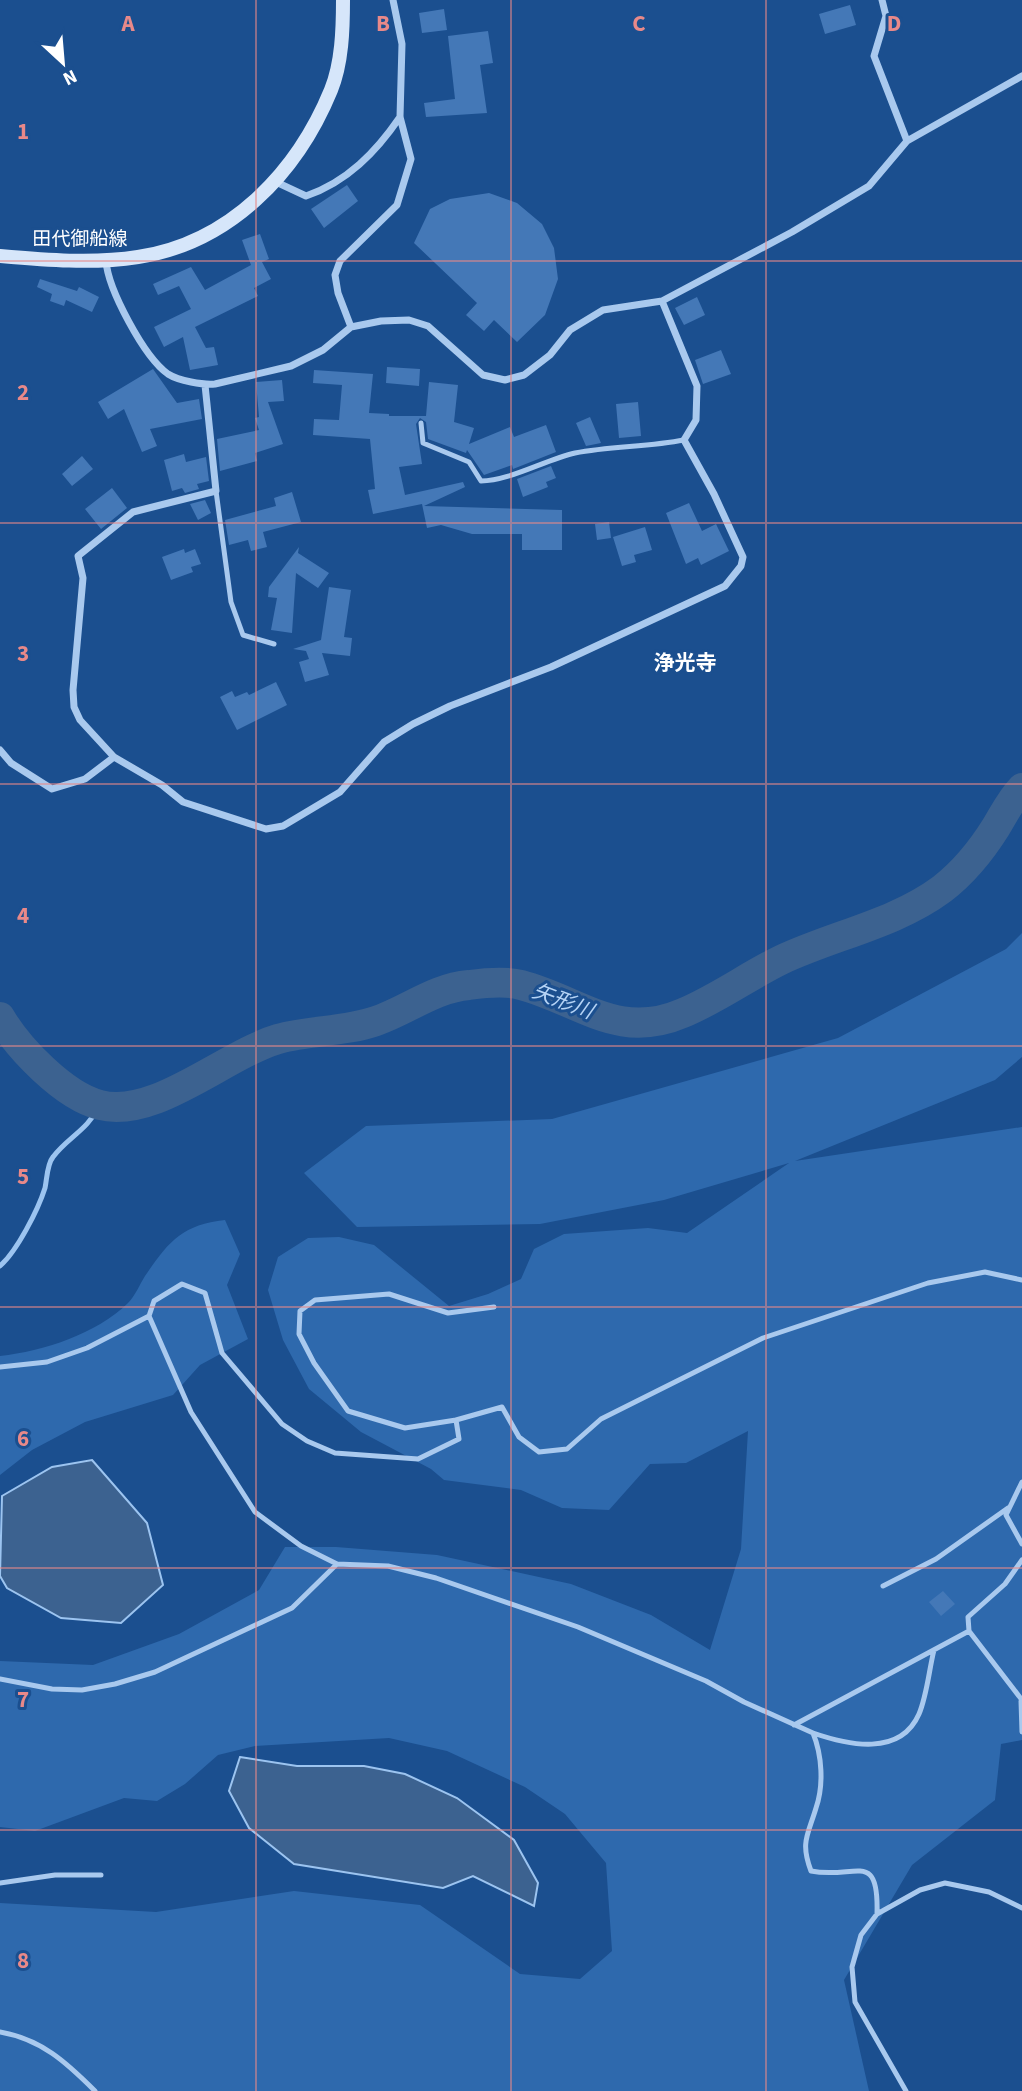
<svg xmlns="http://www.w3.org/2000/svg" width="1022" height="2091" viewBox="0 0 1022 2091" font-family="'Source Sans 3','Noto Sans JP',sans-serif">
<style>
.green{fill:#2e69ad}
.water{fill:#3c6290;stroke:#9cc4f0;stroke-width:2}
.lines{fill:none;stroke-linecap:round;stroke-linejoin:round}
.stream{stroke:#9cc4f0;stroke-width:5}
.river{stroke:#3c6290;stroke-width:30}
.building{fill:#4478b7}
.service{stroke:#a9c9ee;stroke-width:5}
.minor{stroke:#a9c9ee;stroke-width:7}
.secondary{stroke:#d6e6fa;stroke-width:14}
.grid{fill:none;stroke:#e88989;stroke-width:2;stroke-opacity:0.55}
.labels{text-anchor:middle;stroke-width:6;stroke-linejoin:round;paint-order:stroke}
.street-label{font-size:19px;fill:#fff;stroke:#1b4f8f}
.neighbourhood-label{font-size:21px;font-weight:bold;fill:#fff;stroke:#1b4f8f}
.water-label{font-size:21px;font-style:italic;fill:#b5d3f5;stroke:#1b4f8f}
.grid-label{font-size:23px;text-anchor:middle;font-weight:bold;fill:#e88989;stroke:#1b4f8f;stroke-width:6;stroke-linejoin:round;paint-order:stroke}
</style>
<rect width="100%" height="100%" fill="#1b4f8f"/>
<path class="green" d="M1022,933V1057L995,1080L795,1161L1022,1127V1740L1001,1744L995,1800L912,1865L844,1980L869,2091H0V1903L156,1912L294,1891L420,1905L520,1974L580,1979L612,1951L606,1863L565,1814L525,1787L447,1751L389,1738L255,1746L218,1755L185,1784L157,1801L124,1798L35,1831L0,1827V1661L93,1665L179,1634L259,1590L285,1547H336L437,1555L571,1584L651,1615L710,1650L741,1549L748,1431L686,1463L650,1464L609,1510L562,1508L521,1490L444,1480L431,1469L361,1432L309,1389L283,1340L268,1290L278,1257L308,1238L339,1237L374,1245L449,1306L488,1294L521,1279L534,1249L564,1234L648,1228L687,1233L789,1163L664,1200L540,1224L357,1227L304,1173L366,1126L552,1119L838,1038L1006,949Z
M225,1220L240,1254L227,1285L248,1339L200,1365L173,1395L85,1422L32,1450L0,1475V1356C44,1351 96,1334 128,1303C135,1296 140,1284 145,1276C169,1241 182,1225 225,1220Z"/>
<path class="water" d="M92,1460L147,1523L163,1585L121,1623L61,1618L7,1588L0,1576L2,1496L52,1467Z
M240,1757L297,1766H364L405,1774L457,1798L514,1840L538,1883L534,1906L473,1876L443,1888L294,1864L249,1828L229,1791Z"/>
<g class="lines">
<path class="stream" d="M0,1266C17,1251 38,1210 45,1188C47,1179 47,1164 53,1157C68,1137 87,1131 100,1105"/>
<path class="river" d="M0,1017C18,1048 64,1096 100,1105C156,1119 224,1055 278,1039C310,1030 345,1032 376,1021C408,1010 434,988 469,985C484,983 507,981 521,985C581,1001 618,1041 683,1013C717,999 748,976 781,960C834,935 895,924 942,889C964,872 981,851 996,827C1004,814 1011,799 1022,788"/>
</g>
<path class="building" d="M850,5L856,25L825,34L819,14Z
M444,9L447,30L422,33L419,13Z
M488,31L493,63L480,65L487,113L426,117L424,103L455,99L448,36Z
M347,185L358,201L324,228L311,209Z
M489,193L517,203L542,224L554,248L558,279L545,315L517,342L494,320L484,331L466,315L477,303L414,243L430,209L450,199Z
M260,234L269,259L262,262L271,279L254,288L258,296L195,327L206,348L214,347L218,365L190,370L183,337L164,347L154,327L191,309L179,286L158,295L153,284L191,267L205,290L251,265L242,240Z
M40,279L77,291L79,287L99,297L92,312L66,300L64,306L50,301L52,294L37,287Z
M697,297L705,315L684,325L675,308Z
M721,350L731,374L703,384L695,360Z
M387,367L420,369L419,386L386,383Z
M153,369L177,403L199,399L202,419L150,429L157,446L142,452L124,409L108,419L98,402Z
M314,370L373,374L369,413L389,414V416H426L429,382L458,385L454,422L474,428L469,444L510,427L514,437L546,425L556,452L513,469L512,465L484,475L467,450L466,453L428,439L426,422L420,418L416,424L422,464L399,467L405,495L463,482L465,487L424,506L562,510V550H522V534H472L441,525L427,528L422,504L373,514L368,490L375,489L370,439L313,435L314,419L339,420L342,385L313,383Z
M282,380L284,401L268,402L283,444L255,453L257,461L220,471L217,439L259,430L255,418L259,417L256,382Z
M638,402L641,436L619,438L616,404Z
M590,417L601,443L586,446L576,423Z
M184,454L186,462L206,457L209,481L197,484L199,489L185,493L182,488L172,491L164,460Z
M82,456L93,469L72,486L62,474Z
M551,466L556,478L546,482L548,487L523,497L517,479Z
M112,488L127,508L101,529L85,509Z
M292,492L301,522L263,532L267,547L251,551L248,540L229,545L225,520L276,506L274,498Z
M205,500L211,513L198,520L190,504Z
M689,503L702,531L716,524L729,551L701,565L698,558L686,564L666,513Z
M609,522L611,538L597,540L595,524Z
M645,527L652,550L634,555L636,562L622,566L613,537Z
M299,547L298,553L329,573L318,588L296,573L292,633L271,630L277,598L268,597L269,587Z
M184,549L185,553L195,549L201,564L191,567L193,572L171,580L162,557Z
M329,587L351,590L344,637L352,638L350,656L322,653L329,675L305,682L299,662L309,659L306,651L293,649L321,640Z
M276,682L287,705L237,730L220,697L232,691L235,697L247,692L249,695Z
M943,1591L955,1604L941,1616L929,1602Z"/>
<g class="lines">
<path class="service" d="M421,423L423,443L469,462L481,481C509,481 545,460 575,453C611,446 648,447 684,440
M216,491L231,602L243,635L274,644
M494,1307L448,1313L389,1294L315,1300L300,1311L299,1334L314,1363L348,1411L405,1428L456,1420L459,1439L418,1459L335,1453L307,1441L282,1424L222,1353L205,1293L182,1284L154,1301L149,1316L191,1412L255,1512L301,1546L337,1564L388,1566L436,1578L578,1627L706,1681L744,1702L813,1733C822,1755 824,1785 816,1808C808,1835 800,1842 811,1871C855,1880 879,1848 877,1914
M0,1367L47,1362L87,1348L149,1316
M456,1420L502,1407L519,1437L539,1452L567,1449L601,1419L763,1338L928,1283L985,1272L1022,1280
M1022,1482L1006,1515L1022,1544
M883,1586L936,1559L1008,1508
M969,1631L968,1617L1005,1584L1022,1560
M0,1679L52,1689L82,1690L115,1684L155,1672L292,1608L337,1564
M1021,1701L1022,1732
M794,1725L969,1631L1022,1700
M813,1733C848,1745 900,1757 919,1714C927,1695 929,1670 934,1650
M0,1883L55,1875H101
M0,2032C41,2039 66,2062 95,2091
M906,2091L855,2002L852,1967L861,1935L877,1914L920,1890L945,1883L989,1892L1022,1908"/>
<path class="minor" d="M882,0L886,16L874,56L907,141
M276,182L306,196C347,182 376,152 400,117
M106,261C108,289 144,357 168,374C179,381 203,385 215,384L291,366L323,350L351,327L381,321L409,320L428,326L483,375L505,380L524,375L550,355L570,330L603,310L662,301L792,232L869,186L907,141L1022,76
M351,327L338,293L335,275L340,261L397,205L411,159L400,117L402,44L393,0
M205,385L216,491L133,512L78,556L83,578L73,690L74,707L80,720L114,757L162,785L183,802L266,829L283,826L340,792L384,742L413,724L450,706L551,667L725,586L741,566L743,557L714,494L684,440L696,420L697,386L662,301
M0,750L11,763L52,789L85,779L114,757"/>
<path class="secondary" d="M0,256C46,260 93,264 138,257C230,243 297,173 331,90C342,63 343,29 343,0"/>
</g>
<path class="grid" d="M256,0V2091M511,0V2091M766,0V2091M0,261H1022M0,523H1022M0,784H1022M0,1046H1022M0,1307H1022M0,1568H1022M0,1830H1022"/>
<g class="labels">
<g class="street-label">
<text x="80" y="245">田代御船線</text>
</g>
<g class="neighbourhood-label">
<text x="685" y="670">浄光寺</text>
</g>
<g class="water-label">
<text transform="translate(563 1001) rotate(21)" y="7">矢形川</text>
</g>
</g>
<g class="grid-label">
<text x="128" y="31">A</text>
<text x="383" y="31">B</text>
<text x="639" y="31">C</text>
<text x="894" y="31">D</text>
<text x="23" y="139">1</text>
<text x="23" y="400">2</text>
<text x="23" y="661">3</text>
<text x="23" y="923">4</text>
<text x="23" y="1184">5</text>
<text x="23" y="1446">6</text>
<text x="23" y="1707">7</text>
<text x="23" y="1968">8</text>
</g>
<g transform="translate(63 63) rotate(154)" stroke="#1b4f8f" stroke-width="5" paint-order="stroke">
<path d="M0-5L12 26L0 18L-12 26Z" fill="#ffffff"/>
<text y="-10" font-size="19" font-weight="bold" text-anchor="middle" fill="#ffffff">N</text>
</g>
</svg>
